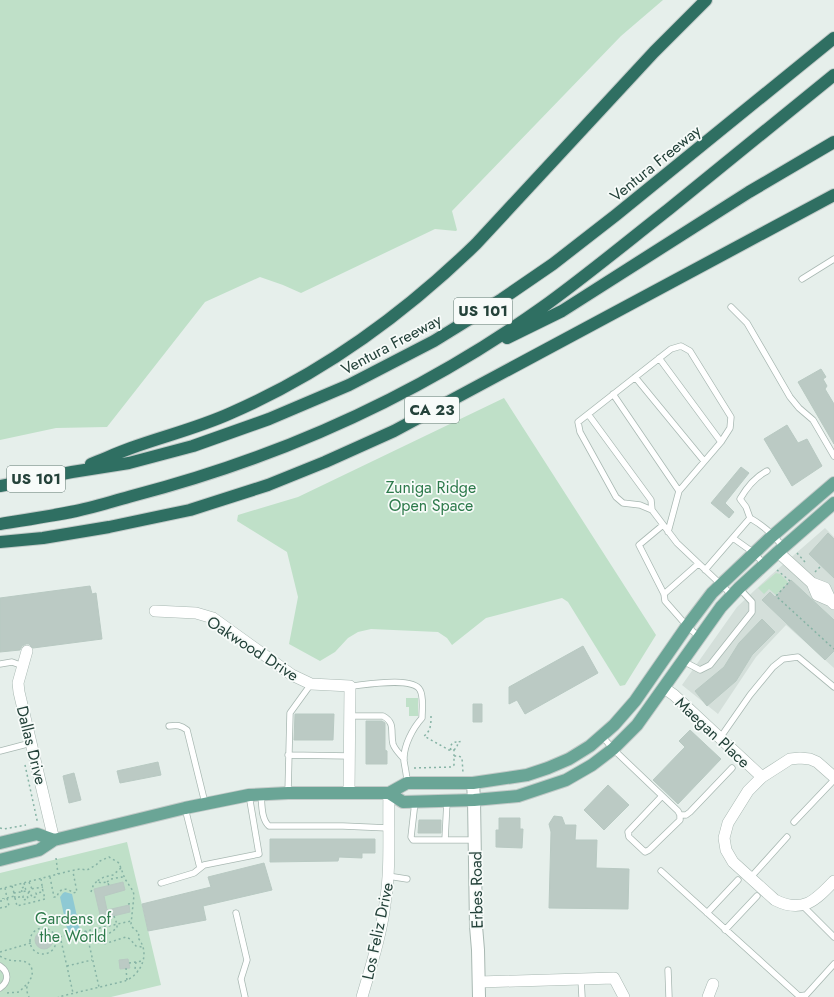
<svg xmlns="http://www.w3.org/2000/svg" width="834" height="997" viewBox="0 0 834 997" font-family="Jost,sans-serif">
<style>
.built{fill:#d4dfda}
.green{fill:#bfe0c8}
.water{fill:#8ec9d4}
.building{fill:#bbcac4;stroke:#b8c9c2}
.lines{fill:none;stroke-linecap:round;stroke-linejoin:round}
.service-casing{stroke:#a8b8b2;stroke-width:7}
.minor-casing{stroke:#a8b8b2;stroke-width:12}
.tertiary-casing{stroke:#a8b8b2;stroke-width:14}
.primary-casing{stroke:#c2cac8;stroke-width:14}
.motorway-casing{stroke:#c2cac8;stroke-width:14}
.path{stroke:#86b3a5;stroke-width:1.5;stroke-dasharray:2 3;stroke-linecap:butt}
.service{stroke:#fff;stroke-width:5.5}
.minor{stroke:#fff;stroke-width:11}
.tertiary{stroke:#fff;stroke-width:12}
.primary{stroke:#6aa596;stroke-width:12}
.motorway{stroke:#2f6f62;stroke-width:12}
.labels{text-anchor:middle;stroke-width:3.5;stroke-linejoin:round;paint-order:stroke}
.shield{fill:#f7fbf9;stroke:#637a73;stroke-width:1}
.shield-label{font-size:15px;font-weight:bold;fill:#24423a}
.street-label{font-size:16px;fill:#24423a;stroke:#f7fbf9}
.park-label{font-size:16px;fill:#2d7a4b;stroke:#f7fbf9}
</style>
<rect width="100%" height="100%" fill="#e6efeb"/>
<path class="built" d="M825,528L834,537V668L786,625L756,657L718,714L682,685L737,607L771,575Z"/>
<path class="green" d="M0,0H663L621,36L452,211L457,230L456,231L435,229L301,293L283,285L260,277L205,302L107,427L56,428L0,440Z
M504,398L656,635L625,685L620,686L568,602L562,598L486,618L452,645L447,638L438,632L371,629L358,632L348,638L335,652L320,661L289,644L298,597L287,552L237,521L238,515L298,497Z
M776,573L780,574L788,582L776,595L769,589L764,594L758,588Z
M406,698H418V716H409V707H406Z
M127,842L161,985L111,997H0V873Z"/>
<path class="water" d="M65,892L72,894L80,930L68,933L60,897L63,893Z"/>
<path class="building" d="M821,369L826,377L823,379L827,386L825,389L834,404V444L798,382Z
M787,425L798,443L807,439L822,466L792,486L764,439Z
M741,467L749,473L725,503L734,512L729,518L711,503Z
M828,533L834,539V578L809,554Z
M791,580L834,620V651L825,660L762,600L770,592L775,597Z
M90,586L92,594L96,593L102,639L33,648L29,644H26L22,646L20,650L0,652V598Z
M762,619L775,632L752,655L736,681L707,706L695,691L724,667L739,643Z
M583,646L598,673L525,714L517,700L509,704V687Z
M473,704H482V722H473Z
M295,714H334L333,740H294Z
M366,721H382L385,723V750L387,751V764H366Z
M690,730L721,759L678,804L653,780L685,747L679,741Z
M158,762L161,775L120,783L117,771Z
M74,773L81,800L69,803L63,776Z
M608,785L629,805L604,830L584,810Z
M554,816L562,817L565,825H576L575,840H597L596,868L629,869L628,909L549,908L551,832L549,824Z
M499,818H520V829H523L522,848L496,847V830H499Z
M419,820H441V833H418Z
M270,839H375V853H362V858L339,857L338,861L270,862Z
M264,863L272,890L203,906L206,920L148,931L142,904L211,887L208,877Z
M123,882L125,890L104,896L107,910L129,905L130,912L101,919L94,889Z
M35 940a9 9 0 1 1 18 0a9 9 0 1 1-18 0Z
M128,959L130,968L120,969L119,960Z"/>
<g class="lines">
<defs>
<path id="service" d="M802,279L834,259
M731,307L747,323L790,397L799,408L813,420L834,456
M659,358L721,442
M635,377L704,461
M613,394L679,491
M588,414L651,500L652,510
M750,518L746,507L740,499C747,487 755,477 767,471
M663,525L639,545L664,594L665,601L687,626L699,637
M668,532L679,491L721,442L730,428L731,417L690,351L681,346L671,349L578,422L580,432L616,497L623,503L640,505L652,510L677,543L732,595
M733,538L754,553L764,564
M705,570L750,518C764,526 774,535 783,547
M664,594L698,564
M683,661L700,670L710,665L752,612V602L739,588
M0,664L12,662L23,666
M350,686C364,685 413,676 420,690C424,697 422,709 422,718C413,728 403,746 404,761C405,768 407,775 407,783
M350,716H383C396,723 390,732 393,744C395,750 400,754 404,759
M169,726C177,725 181,725 187,730L205,803
M602,736L613,749L678,811L680,815V820L649,850L645,852L629,837L628,832L662,796
M720,738L750,695L773,667L783,659L798,657L834,687
M0,751L31,743
M288,755L350,756
M288,793L290,713L311,684
M261,794C262,804 261,819 269,826H343L388,828
M415,802L411,837L413,840H475
M185,808L200,868
M680,815H686L690,812L732,768
M794,822L834,780
M445,840L447,801
M661,871L799,996L806,995L834,964
M388,876L407,879
M751,877L787,837
M161,883L194,873L204,865L259,854L249,795
M802,905L834,937
M236,913L247,960L241,979L245,997
M707,913L738,880
M725,930L757,896
M0,966C9,972 9,982 0,988
M668,970L669,997
M581,979L582,997"/>
<path id="minor" d="M778,552L812,583
M831,601L825,588L812,583L817,595L831,601L834,604
M155,611L196,613L213,618L292,675L311,684L350,686L349,793
M27,651L18,683L19,692L54,840
M664,688L674,695L762,777
M834,777L817,762L810,759L800,758L790,759L762,777L748,791L728,823L724,838L726,850L733,862L775,900C803,914 816,900 834,881
M479,982L614,978L624,997
M362,997C371,966 381,936 385,904C391,868 388,830 389,793
M708,997L713,984"/>
<path id="tertiary" d="M473,783L474,800L476,926L478,950L479,997"/>
<path id="primary" d="M389,793L403,802L474,800L518,796L566,780L592,765L613,749L637,725L721,607L739,588L778,552L834,503
M0,843L37,834L54,840
M0,860L39,850L54,840L185,808L249,795L288,793H389L407,783H473L527,775L548,768L569,759L590,746L614,725L635,701L687,626L712,593L770,538L834,483"/>
<path id="motorway" d="M507,338L562,311L749,192L834,142
M91,464C104,459 117,453 131,448C164,436 198,428 231,413C323,373 404,314 476,244L654,52L706,0
M0,486L72,472L129,463L193,446L269,419L349,385L434,341L502,299L553,264L616,215L834,38
M0,524C25,520 51,516 76,511C95,507 114,501 132,496C279,458 419,395 543,307C586,276 627,242 669,209C724,164 779,119 834,75
M0,542L43,538L109,527L190,510L268,485L325,462L394,431L834,195"/>
</defs>
<use href="#service" class="service-casing"/>
<use href="#minor" class="minor-casing"/>
<use href="#tertiary" class="tertiary-casing"/>
<use href="#primary" class="primary-casing"/>
<use href="#motorway" class="motorway-casing"/>
<path class="path" d="M797,553L805,562
M777,570L790,581L776,596L834,649
M815,572L821,566
M431,716C431,724 431,731 424,736L449,750H454V756
M451,750L450,747C452,743 453,742 458,742
M454,750L457,747L458,742L463,741
M25,765L37,820L35,823
M414,768L452,767L454,765V756H459L462,758L463,773
M0,828L4,829L26,825
M56,858L58,874
M50,877L54,897H57C59,888 67,887 73,893L77,892L73,872
M41,879L43,892L36,893L37,896L33,898L29,892L27,895L28,899L23,900V896L15,898L14,893L26,891L29,892L31,889L43,887
M29,882L32,889
M107,882L111,879L122,877L125,879
M24,883L26,891
M109,885L107,882L101,883L97,881L104,877L113,875L121,868
M12,886L14,893
M5,888L7,898L15,896
M0,889L70,871L80,869L87,870L96,865L100,861L109,857L119,863L125,879L133,891L134,895L131,924L132,927L139,933L138,938C151,953 141,975 125,981L58,997
M22,892L21,888L25,887
M91,892L93,886L97,881
M15,898L17,906L45,899L43,891
M0,901H3V898
M128,904L134,903
M0,908L9,906L7,898L4,899
M114,916L117,924V928L101,939L100,942L104,944L126,937L130,939L136,946L142,947
M30 941a13 13 0 1 1 26 0a13 13 0 1 1-26 0Z
M86,931L99,987
M60,936L73,993
M55,938L131,921
M0,952L31,943
M0,956C3,958 6,959 9,960C17,962 30,958 32,970C34,981 22,983 29,997
M136,962L135,969L138,971
M129,963L143,961
M67,966L92,960
M126,968L127,981
M7,993L19,992L26,985"/>
<use href="#service" class="service"/>
<use href="#minor" class="minor"/>
<use href="#tertiary" class="tertiary"/>
<use href="#primary" class="primary"/>
<use href="#motorway" class="motorway"/>
</g>
<g class="labels">
<g class="shield">
<rect x="454" y="298" width="58" height="26" rx="3"/>
<rect x="405" y="397" width="54" height="26" rx="3"/>
<rect x="7" y="466" width="58" height="26" rx="3"/>
</g>
<g class="shield-label">
<text x="483" y="316">US 101</text>
<text x="432" y="415">CA 23</text>
<text x="36" y="484">US 101</text>
</g>
<g class="street-label">
<text transform="translate(655 163) rotate(-39)" y="6">Ventura Freeway</text>
<text transform="translate(391 344) rotate(-28)" y="6">Ventura Freeway</text>
<text transform="translate(253 648) rotate(33)" y="6">Oakwood Drive</text>
<text transform="translate(713 732) rotate(43)" y="6">Maegan Place</text>
<text transform="translate(32 745) rotate(76)" y="6">Dallas Drive</text>
<text transform="translate(476 890) rotate(-91)" y="6">Erbes Road</text>
<text transform="translate(377 931) rotate(-78)" y="6">Los Feliz Drive</text>
</g>
<g class="park-label">
<text x="431" y="493">Zuniga Ridge<tspan x="431" dy="18">Open Space</tspan></text>
<text x="73" y="924">Gardens of<tspan x="73" dy="18">the World</tspan></text>
</g>
</g>
</svg>
